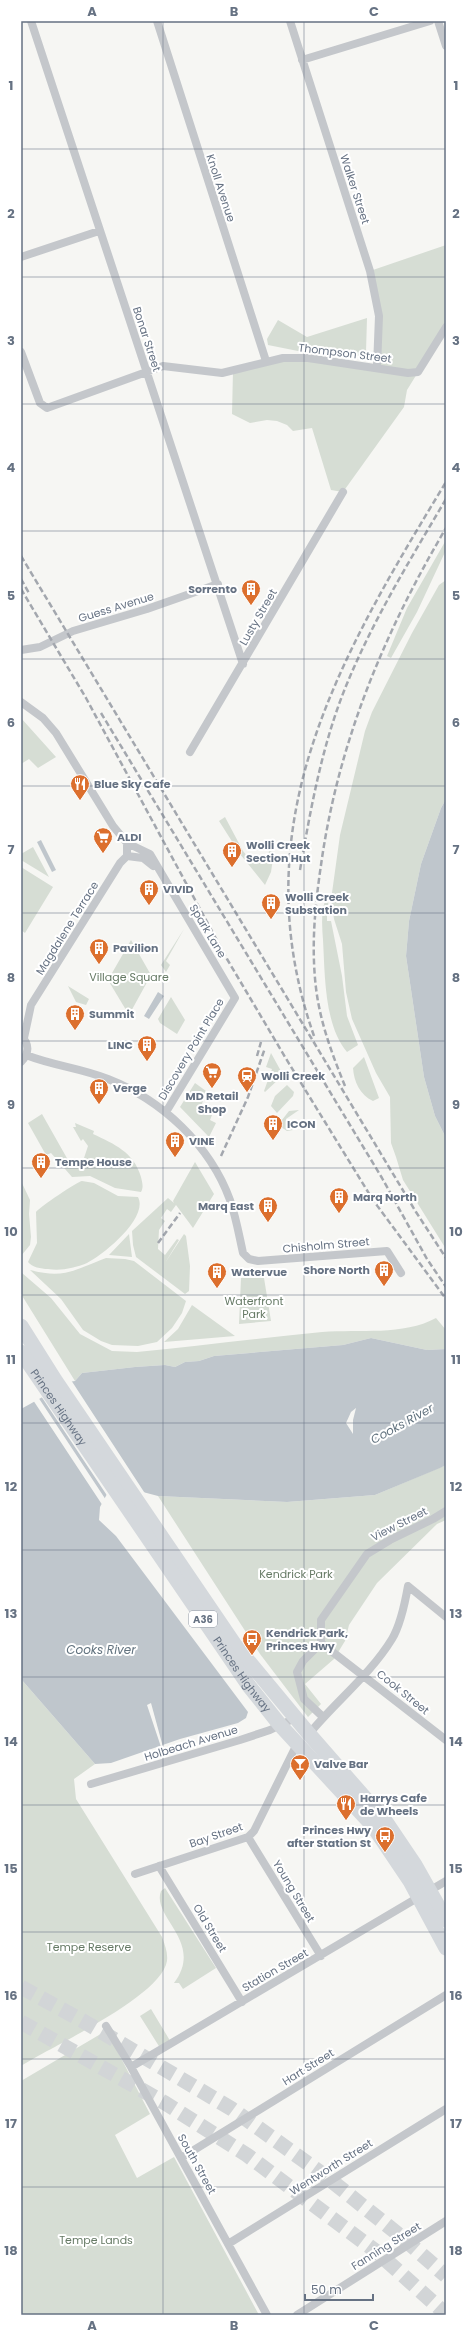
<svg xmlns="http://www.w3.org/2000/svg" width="467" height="2336" viewBox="0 0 467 2336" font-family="Poppins,sans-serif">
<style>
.green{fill:#d6ddd4}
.water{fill:#bfc6cc;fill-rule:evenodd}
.pier{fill:#f6f6f3}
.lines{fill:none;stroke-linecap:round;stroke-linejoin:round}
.highway-tunnel{stroke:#d2d5d7;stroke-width:15;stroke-dasharray:15 8;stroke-linecap:butt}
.street{stroke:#c4c7cb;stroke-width:8}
.highway{stroke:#d4d8dc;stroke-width:15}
.rail{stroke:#a3a7ae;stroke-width:2.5;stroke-dasharray:6 3;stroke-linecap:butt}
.grid{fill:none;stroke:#667283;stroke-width:1;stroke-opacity:0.55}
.labels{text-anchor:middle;stroke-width:4;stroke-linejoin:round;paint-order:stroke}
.shield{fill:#fff;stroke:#949ca8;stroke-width:1}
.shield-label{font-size:10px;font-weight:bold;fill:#667283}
.street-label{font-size:11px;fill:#667283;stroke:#fff}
.poi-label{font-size:11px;font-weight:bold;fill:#667283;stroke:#fff;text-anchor:start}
.park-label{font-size:11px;fill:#667a65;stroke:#fff}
.water-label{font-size:12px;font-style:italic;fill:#62737f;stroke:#fff}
.neatline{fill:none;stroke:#667283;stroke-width:1.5}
.grid-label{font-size:13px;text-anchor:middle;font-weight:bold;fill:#667283}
</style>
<rect width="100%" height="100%" fill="#f6f6f3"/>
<path class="green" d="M446,245V327L407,390L404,407L343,492L331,490L312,428L293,431L287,425L277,421L267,420L250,423L232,414L233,371L283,358L377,367L379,316L370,271Z
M367,318L366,352L362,356L318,355L268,345L267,339L278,320L307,337Z
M446,540V550L417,612L391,658L387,656L407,608Z
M446,580V799L441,808L421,864L409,921L406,956L424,1077L435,1116L446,1138V1249L403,1180L396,1157L391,1143L390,1097L376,1073L352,1019L346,992L342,944L334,919L331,900L340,835L365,731L372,712L412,633L439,585Z
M21,718L56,757L38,768L29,759L21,764Z
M225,817L243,851L252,862L264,863L268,859L269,851L274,852L271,872L265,885L240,854L219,821Z
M33,847L49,877L21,860V854Z
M21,867L53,887L25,933L21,930Z
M325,901L328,902L330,915H327V921H331L342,976L347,1016L358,1045L347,1052C324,1025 325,974 323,940C322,927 321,913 325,901Z
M184,929L166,961L170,965L166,972L161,965Z
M131,940L151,975L129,1015L108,980Z
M68,986L89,999L86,1005L76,1002Z
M171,997L185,1020L177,1034L160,1023L158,1019Z
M271,1053L282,1073L280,1078L265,1092L264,1091L272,1069L266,1067Z
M364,1057L379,1098L373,1101C360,1095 354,1082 353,1068Z
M195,1083L206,1091L201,1107L212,1115L210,1120L216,1123L209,1137L180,1107Z
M287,1085L294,1092L293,1096L277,1113L271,1106L275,1096Z
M299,1110L286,1119L293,1130L287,1131L278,1125L289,1111Z
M42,1114L68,1160L77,1162L84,1158L88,1146L83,1139L81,1141L73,1127H76L75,1123L94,1131L93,1134C114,1144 134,1152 141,1177C142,1182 144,1187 141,1192L115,1188L90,1176L72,1177L51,1153L46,1155L28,1123Z
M195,1162L214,1194L193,1228L176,1205L171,1212L167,1209L161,1218L165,1221L159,1230L158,1249L165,1255L177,1239L179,1240L165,1263L184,1234L186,1236L190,1266L189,1291L185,1294L136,1257L133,1245L132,1231L168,1198L174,1203L173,1201Z
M21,1181L30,1200L29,1214L31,1237L30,1245L21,1256Z
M82,1181L94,1183L118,1196L138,1197C149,1218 103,1255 87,1263C75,1268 61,1271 48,1269C41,1269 32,1267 28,1262L37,1243L36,1212C40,1207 78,1181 82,1181Z
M129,1234L132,1257L109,1255Z
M106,1258L125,1259L134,1261L186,1301L182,1313L172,1328L157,1342L138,1346L112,1345L101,1341L83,1330L61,1299L30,1270C65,1279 74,1270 106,1258Z
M22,1273L51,1298L80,1334L112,1351L137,1352C199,1346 261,1338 322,1332C360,1329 403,1336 436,1318L446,1330V1349L427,1350L371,1338L343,1345L214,1356L199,1361L185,1362L175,1367L165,1365L135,1367L82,1373L75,1381L21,1294Z
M241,1278H264L271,1321L239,1324Z
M192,1305L235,1336L164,1342L178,1329Z
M446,1465V1520L437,1524L377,1583L349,1625L345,1641L334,1659L305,1684L321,1704L308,1717L260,1654L158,1496L287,1502L375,1495Z
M21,1679L95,1764L74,1779L76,1799L162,1937C165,1945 168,1953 167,1961C161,1997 52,2046 21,2066Z
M165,1888L216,1968L183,1989L179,1983H174C205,1942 151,1917 161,1891Z
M151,2009L172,2044L162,2051L140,2016Z
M104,2032L108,2033L150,2114L115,2135L137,2178L174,2157L259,2315H21V2081Z"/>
<path class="water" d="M446,799V1138L435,1116L424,1077L406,956L409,921L421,864L441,808Z
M41,840L56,870L52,872L37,842Z
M158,992L164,996L149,1019L144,1016Z
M371,1338L427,1350L446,1349V1465L440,1468L375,1495L287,1502L158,1496L124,1487L107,1494L100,1507L99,1520L116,1536L248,1712L246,1718L238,1723L180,1739L111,1763L95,1764L21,1679V1409L48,1394L62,1383L75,1381L82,1373L135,1367L165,1365L175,1367L185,1362L199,1361L214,1356L343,1345ZM356,1408L353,1420V1434L346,1423L351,1412Z"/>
<path class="pier" d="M71,1380L146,1495L124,1489L108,1497L41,1396L61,1381Z
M38,1397L106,1500L103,1506L33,1400Z
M151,1703L163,1747H161L147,1705Z"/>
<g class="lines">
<path class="highway-tunnel" d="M21,1987L83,2021L232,2109L324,2175L403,2238L446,2276
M21,2022L165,2103L247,2155L377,2252L446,2314"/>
<path class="street" d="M31,21L243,664
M157,21L266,361
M290,21L370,271L379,316L377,367
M438,21L446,46
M302,60L430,21
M21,257L99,231
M21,352L40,403L47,408L163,366L222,373L283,358H308L408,373L418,372L446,327
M21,650L40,647L73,631L147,609L218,584
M21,702L43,718L56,733L113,826L127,843V856
M190,752L343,492
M127,843L150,854L235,998L166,1112
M127,856L143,858L153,866
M21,1036C30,1044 29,1054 21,1062
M24,1038L31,1005L120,863L127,856
M26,1055C54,1066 81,1068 108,1079C162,1100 210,1145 230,1200C236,1217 239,1235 243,1253L249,1259L258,1261L387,1251L401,1273
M321,1643L446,1740
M323,1717L304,1699L297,1672L303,1661L321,1643V1620L367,1554L390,1540L433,1519L446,1511
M309,1734C335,1702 370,1675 392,1639C401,1624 405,1603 408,1586L446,1617
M91,1784L240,1740L270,1730L295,1718
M248,1837L321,1956
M159,1866L242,2002
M135,1874L248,1837L254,1831L298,1742
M106,2026L131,2067L267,2315
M131,2067L446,1881
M181,2158L446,1995
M228,2244L446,2109
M297,2315L446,2221"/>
<g class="highway">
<path d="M21,1326L55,1380L235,1645L309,1734L386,1822L415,1865L446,1920"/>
<path id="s1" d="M21,1352L249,1686L280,1725L373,1826L410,1881L446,1948"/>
</g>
<path class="rail" d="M21,556L416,1212L446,1258
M21,579L29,593
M21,589L86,698L227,959L285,1057L373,1200L446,1299
M101,713L382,1178L427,1259L446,1287
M300,870C311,807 322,745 346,686C373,620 410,560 446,499
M314,1036C240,825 339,658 446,482
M257,1056L261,1042
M345,1086C332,1054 320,1022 316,988C311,946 315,906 321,865C338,743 384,633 446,528
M221,1156L248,1097L265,1048
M158,1243L180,1213"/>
</g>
<path class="grid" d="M163,21V2315M304,21V2315M21,149H446M21,277H446M21,404H446M21,531H446M21,659H446M21,786H446M21,913H446M21,1041H446M21,1168H446M21,1295H446M21,1423H446M21,1550H446M21,1677H446M21,1805H446M21,1932H446M21,2059H446M21,2187H446"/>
<defs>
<symbol id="building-pin" viewBox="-11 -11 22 30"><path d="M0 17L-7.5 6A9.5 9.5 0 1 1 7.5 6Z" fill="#dc6f2d" stroke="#fff"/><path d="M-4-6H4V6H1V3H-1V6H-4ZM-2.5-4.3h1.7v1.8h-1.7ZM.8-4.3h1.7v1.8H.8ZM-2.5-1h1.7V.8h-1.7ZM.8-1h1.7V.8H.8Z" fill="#fff"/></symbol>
<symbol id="restaurant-pin" viewBox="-11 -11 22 30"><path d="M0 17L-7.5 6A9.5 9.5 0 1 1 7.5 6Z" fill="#dc6f2d" stroke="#fff"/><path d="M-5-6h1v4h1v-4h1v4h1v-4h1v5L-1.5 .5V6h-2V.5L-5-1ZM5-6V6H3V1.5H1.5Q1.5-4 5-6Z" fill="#fff"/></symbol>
<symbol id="supermarket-pin" viewBox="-11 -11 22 30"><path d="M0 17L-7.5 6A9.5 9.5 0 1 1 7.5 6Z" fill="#dc6f2d" stroke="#fff"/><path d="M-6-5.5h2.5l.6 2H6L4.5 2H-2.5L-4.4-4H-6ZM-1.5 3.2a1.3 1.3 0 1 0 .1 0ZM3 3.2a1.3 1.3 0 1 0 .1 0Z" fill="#fff"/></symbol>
<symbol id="station-pin" viewBox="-11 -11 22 30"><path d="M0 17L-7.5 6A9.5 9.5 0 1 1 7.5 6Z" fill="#dc6f2d" stroke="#fff"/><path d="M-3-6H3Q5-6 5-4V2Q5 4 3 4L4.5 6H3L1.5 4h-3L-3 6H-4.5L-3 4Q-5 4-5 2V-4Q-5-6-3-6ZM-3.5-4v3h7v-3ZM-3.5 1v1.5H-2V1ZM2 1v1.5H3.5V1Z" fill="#fff"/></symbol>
<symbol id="bus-pin" viewBox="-11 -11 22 30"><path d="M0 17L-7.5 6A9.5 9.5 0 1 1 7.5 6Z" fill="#dc6f2d" stroke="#fff"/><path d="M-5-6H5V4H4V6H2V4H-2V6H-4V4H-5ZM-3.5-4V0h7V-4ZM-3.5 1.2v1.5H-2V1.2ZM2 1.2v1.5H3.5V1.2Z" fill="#fff"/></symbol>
<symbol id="bar-pin" viewBox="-11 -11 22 30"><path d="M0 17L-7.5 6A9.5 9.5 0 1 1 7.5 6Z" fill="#dc6f2d" stroke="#fff"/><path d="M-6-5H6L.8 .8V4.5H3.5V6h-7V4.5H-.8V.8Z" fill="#fff"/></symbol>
</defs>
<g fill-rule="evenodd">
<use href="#building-pin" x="240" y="578" width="22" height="30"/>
<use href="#restaurant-pin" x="69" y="773" width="22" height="30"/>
<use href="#supermarket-pin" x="92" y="826" width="22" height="30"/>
<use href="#building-pin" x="221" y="840" width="22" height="30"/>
<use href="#building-pin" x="138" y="878" width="22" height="30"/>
<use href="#building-pin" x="260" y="892" width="22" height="30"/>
<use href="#building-pin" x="88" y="937" width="22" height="30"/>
<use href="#building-pin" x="64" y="1003" width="22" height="30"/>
<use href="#building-pin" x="136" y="1034" width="22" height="30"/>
<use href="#supermarket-pin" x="201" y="1061" width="22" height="30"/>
<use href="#station-pin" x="236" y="1065" width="22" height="30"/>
<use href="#building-pin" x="88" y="1077" width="22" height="30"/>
<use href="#building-pin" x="262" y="1113" width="22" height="30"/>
<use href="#building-pin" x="164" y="1130" width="22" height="30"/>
<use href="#building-pin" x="30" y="1151" width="22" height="30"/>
<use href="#building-pin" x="328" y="1186" width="22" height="30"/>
<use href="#building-pin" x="257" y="1195" width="22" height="30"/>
<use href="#building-pin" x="373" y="1259" width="22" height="30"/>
<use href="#building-pin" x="206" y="1261" width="22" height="30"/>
<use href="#bus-pin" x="241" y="1628" width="22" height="30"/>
<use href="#bar-pin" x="289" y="1753" width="22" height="30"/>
<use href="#restaurant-pin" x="335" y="1793" width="22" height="30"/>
<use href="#bus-pin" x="374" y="1825" width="22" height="30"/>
</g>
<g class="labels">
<rect class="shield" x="189" y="1611" width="28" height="16" rx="3"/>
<g class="shield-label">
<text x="203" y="1623">A36</text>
</g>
<g class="street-label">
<text transform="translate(221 188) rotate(72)" y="4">Knoll Avenue</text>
<text transform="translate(355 189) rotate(72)" y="4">Walker Street</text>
<text transform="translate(147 339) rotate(72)" y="4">Bonar Street</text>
<text transform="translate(345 353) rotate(7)" y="4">Thompson Street</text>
<text transform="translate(116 607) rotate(-17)" y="4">Guess Avenue</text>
<text transform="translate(258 617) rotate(-60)" y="4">Lusty Street</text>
<text transform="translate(67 928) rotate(-58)" y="4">Magdalene Terrace</text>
<text transform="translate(208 931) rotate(59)" y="4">Spark Lane</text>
<text transform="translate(191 1049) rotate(-59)" y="4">Discovery Point Place</text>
<text transform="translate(326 1245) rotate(-5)" y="4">Chisholm Street</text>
<text dy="4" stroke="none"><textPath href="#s1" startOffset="67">Princes Highway</textPath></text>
<text transform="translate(399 1524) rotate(-27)" y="4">View Street</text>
<text dy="4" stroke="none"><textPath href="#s1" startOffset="391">Princes Highway</textPath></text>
<text transform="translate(403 1692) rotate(39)" y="4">Cook Street</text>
<text transform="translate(191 1743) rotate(-17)" y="4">Holbeach Avenue</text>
<text transform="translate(216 1835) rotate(-19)" y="4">Bay Street</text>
<text transform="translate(294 1891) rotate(59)" y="4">Young Street</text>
<text transform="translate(210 1928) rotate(59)" y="4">Old Street</text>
<text transform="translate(275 1970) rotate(-30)" y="4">Station Street</text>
<text transform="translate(308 2067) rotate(-32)" y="4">Hart Street</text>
<text transform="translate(197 2164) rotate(61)" y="4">South Street</text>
<text transform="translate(331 2167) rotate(-32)" y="4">Wentworth Street</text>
<text transform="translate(386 2246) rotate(-32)" y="4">Fanning Street</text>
</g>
<g class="poi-label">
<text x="237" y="593" text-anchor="end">Sorrento</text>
<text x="94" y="788">Blue Sky Cafe</text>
<text x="117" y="841">ALDI</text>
<text x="246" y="849">Wolli Creek<tspan x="246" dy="13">Section Hut</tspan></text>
<text x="163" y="893">VIVID</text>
<text x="285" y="901">Wolli Creek<tspan x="285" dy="13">Substation</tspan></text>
<text x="113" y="952">Pavilion</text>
<text x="89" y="1018">Summit</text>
<text x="133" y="1049" text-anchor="end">LINC</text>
<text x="261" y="1080">Wolli Creek</text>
<text x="113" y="1092">Verge</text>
<text x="212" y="1100" text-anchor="middle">MD Retail<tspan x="212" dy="13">Shop</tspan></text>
<text x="287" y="1128">ICON</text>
<text x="189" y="1145">VINE</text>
<text x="55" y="1166">Tempe House</text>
<text x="353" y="1201">Marq North</text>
<text x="254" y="1210" text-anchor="end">Marq East</text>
<text x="370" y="1274" text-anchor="end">Shore North</text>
<text x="231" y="1276">Watervue</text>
<text x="266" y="1637">Kendrick Park,<tspan x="266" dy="13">Princes Hwy</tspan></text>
<text x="314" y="1768">Valve Bar</text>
<text x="360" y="1802">Harrys Cafe<tspan x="360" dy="13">de Wheels</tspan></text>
<text x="371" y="1834" text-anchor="end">Princes Hwy<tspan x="371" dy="13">after Station St</tspan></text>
</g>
<g class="park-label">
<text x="129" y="981">Village Square</text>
<text x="254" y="1305">Waterfront<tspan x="254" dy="13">Park</tspan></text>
<text x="296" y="1578">Kendrick Park</text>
<text x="89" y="1951">Tempe Reserve</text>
<text x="96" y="2244">Tempe Lands</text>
</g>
<g class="water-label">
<text transform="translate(402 1424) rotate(-29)" y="4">Cooks River</text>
<text x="101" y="1654">Cooks River</text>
</g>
</g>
<rect width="467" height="2336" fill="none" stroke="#ffffff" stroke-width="44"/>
<path d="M305 2294v6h68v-6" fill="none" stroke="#667283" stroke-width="2"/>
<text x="311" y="2294" font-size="12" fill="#667283" stroke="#ffffff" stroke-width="3" paint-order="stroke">50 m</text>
<rect x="22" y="22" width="423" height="2292" class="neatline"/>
<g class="grid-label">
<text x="92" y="16">A</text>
<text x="234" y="16">B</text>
<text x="374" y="16">C</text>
<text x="11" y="90">1</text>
<text x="456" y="90">1</text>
<text x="11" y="218">2</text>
<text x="456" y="218">2</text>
<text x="11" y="345">3</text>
<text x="456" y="345">3</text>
<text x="11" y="472">4</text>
<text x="456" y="472">4</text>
<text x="11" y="600">5</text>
<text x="456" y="600">5</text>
<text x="11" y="727">6</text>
<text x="456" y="727">6</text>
<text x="11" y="854">7</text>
<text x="456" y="854">7</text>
<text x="11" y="982">8</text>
<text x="456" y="982">8</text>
<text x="11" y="1109">9</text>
<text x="456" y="1109">9</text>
<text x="11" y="1236">10</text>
<text x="456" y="1236">10</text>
<text x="11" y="1364">11</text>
<text x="456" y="1364">11</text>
<text x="11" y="1491">12</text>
<text x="456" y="1491">12</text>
<text x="11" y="1618">13</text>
<text x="456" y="1618">13</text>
<text x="11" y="1746">14</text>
<text x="456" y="1746">14</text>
<text x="11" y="1873">15</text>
<text x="456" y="1873">15</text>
<text x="11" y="2000">16</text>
<text x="456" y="2000">16</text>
<text x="11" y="2128">17</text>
<text x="456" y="2128">17</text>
<text x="11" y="2255">18</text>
<text x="456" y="2255">18</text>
<text x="92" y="2330">A</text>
<text x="234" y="2330">B</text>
<text x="374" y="2330">C</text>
</g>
</svg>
